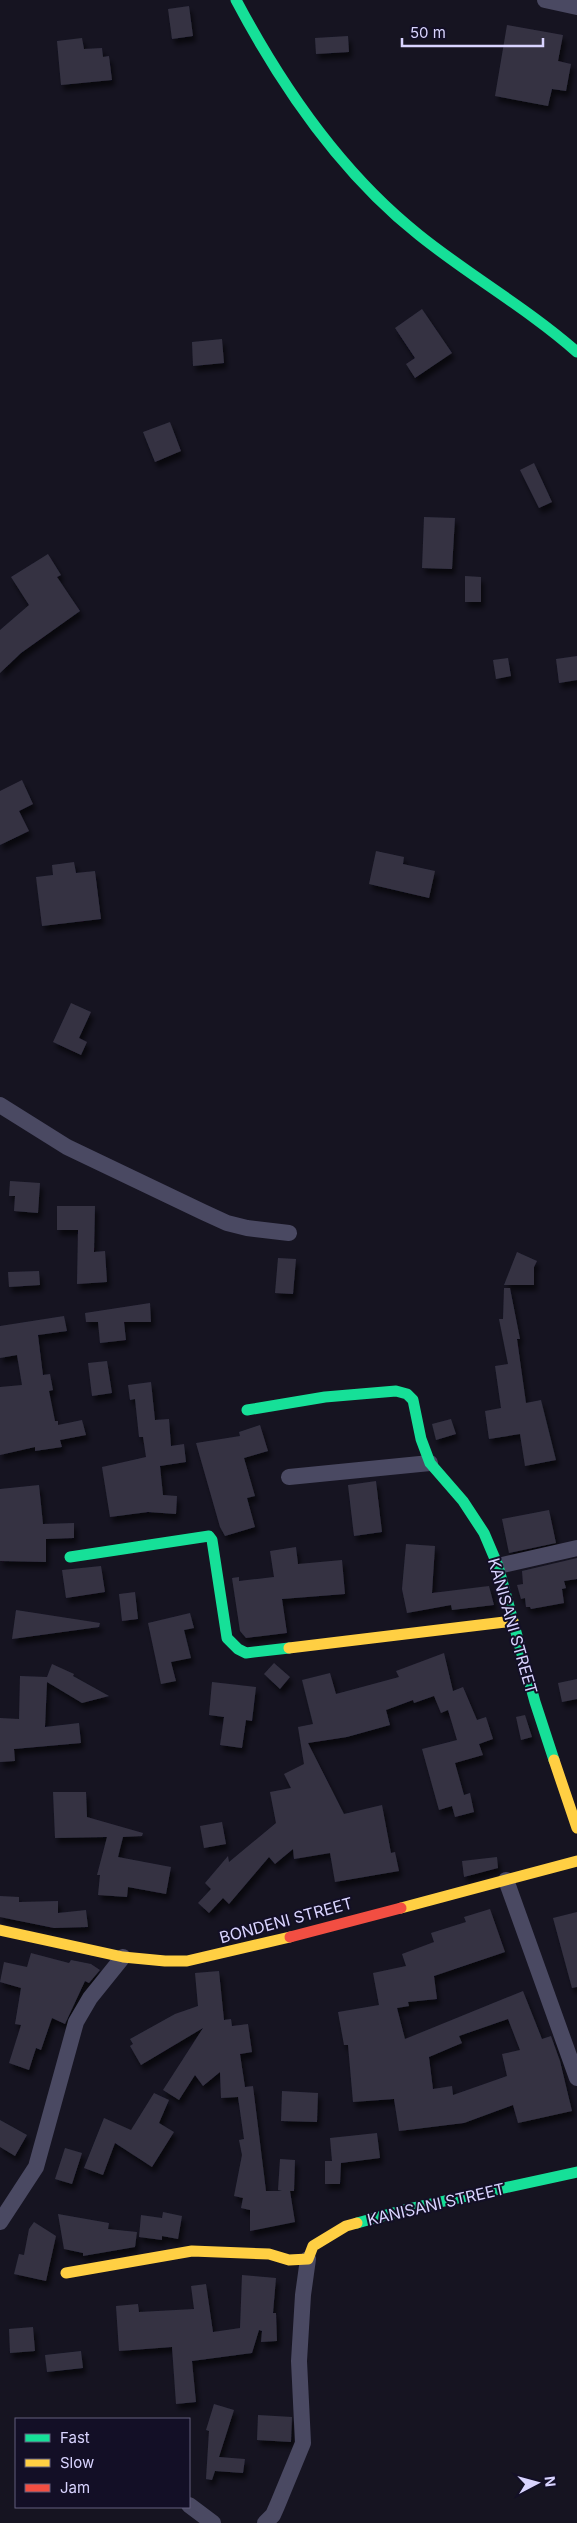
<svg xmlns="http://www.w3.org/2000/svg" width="577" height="2523" viewBox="0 0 577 2523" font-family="Inter,sans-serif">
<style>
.building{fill:#343243;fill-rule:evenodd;filter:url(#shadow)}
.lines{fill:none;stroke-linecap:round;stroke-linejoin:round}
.street{stroke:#4a4962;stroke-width:16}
.fast{stroke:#16e098;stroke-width:11}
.slow{stroke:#ffcf43;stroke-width:11}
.jam{stroke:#f24e42;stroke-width:11}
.labels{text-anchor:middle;stroke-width:4;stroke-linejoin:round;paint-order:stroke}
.street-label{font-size:16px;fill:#d9d4ff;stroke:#130f26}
</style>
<defs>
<filter id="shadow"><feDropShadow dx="3" dy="5.5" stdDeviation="2.5" flood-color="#0009"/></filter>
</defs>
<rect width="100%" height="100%" fill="#161421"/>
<path class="building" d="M189,6L193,36L172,39L168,9Z
M507,25L563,35L558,61L571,64L566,91L552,89L548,106L495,96Z
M348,36L349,52L316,54L315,38Z
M82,38L84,49L102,48L103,57L109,56L112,80L61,85L57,41Z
M422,309L452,353L415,378L406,364L415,358L395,328Z
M222,339L224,363L193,366L192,342Z
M170,422L181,451L155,462L143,432Z
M534,463L552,502L539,508L520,470Z
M424,517L455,518L452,569L422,568Z
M48,554L61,575L57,577L80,611L21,653L0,673V630L29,605L11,577Z
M465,576L481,577V602H465Z
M577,656V680L559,683L556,659Z
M508,658L511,676L496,679L493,660Z
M22,780L33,804L19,811L29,831L0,845V791Z
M376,851L404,857L403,864L435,871L429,898L369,884Z
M74,862L76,873L95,871L101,919L42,926L36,877L53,875L52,865Z
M71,1003L91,1012L79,1038L87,1042L81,1055L53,1042Z
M10,1181L40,1183L38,1213L14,1211L15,1196H9Z
M57,1206H95L94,1252L105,1251L107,1282L77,1284L78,1230H57Z
M517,1252L537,1261L534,1267V1285H504Z
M278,1258L296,1259L293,1294L275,1293Z
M39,1271L40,1285L9,1287L8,1272Z
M504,1288H510L520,1339H517L526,1403L541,1400L556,1460L525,1466L520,1434L489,1439L485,1411L501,1408L495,1366L508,1364L499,1319H503Z
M150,1303L151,1322H124L126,1340L100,1343L98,1322H86L85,1313Z
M64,1316L67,1331L38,1335L43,1375L50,1374L53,1390L49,1391L55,1421H58V1425L82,1420L86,1435L60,1440L62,1447L35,1451V1447L0,1455V1387L22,1385L17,1355L0,1358V1326Z
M107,1361L112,1393L92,1396L88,1363Z
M151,1382L155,1420L169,1419L171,1446L184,1444L186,1462L160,1466L163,1495L177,1496L176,1514L148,1512L110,1517L102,1467L146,1457L143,1437H139L135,1399L130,1400L128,1385Z
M451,1419L456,1434L436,1440L432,1424Z
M260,1425L268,1451L244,1458L255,1496L247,1498L255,1527L225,1536L220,1527L196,1443L240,1436L239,1432Z
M376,1481L382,1532L354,1536L348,1485Z
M39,1485L43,1524L74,1523V1538L46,1539V1562L0,1561V1489Z
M549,1510L556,1543L509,1553L502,1519Z
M406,1544L435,1546L432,1593L489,1586L494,1605L452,1610L451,1605L407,1613L402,1589Z
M296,1547L298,1564L342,1560L345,1594L282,1599L287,1633L246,1638L240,1631L232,1578L239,1577V1581L274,1577L270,1551Z
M577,1558V1579L564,1581L566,1588L562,1589L564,1603L531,1609L530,1607H526L525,1598L521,1599L517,1585L523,1584L522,1571Z
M101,1566L105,1592L66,1598L62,1570Z
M135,1592L138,1619L122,1621L119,1594Z
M16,1610L100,1623L99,1627L12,1639Z
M190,1613L194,1628L184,1630L191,1658L171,1662L176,1681L161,1684L148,1623Z
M444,1653L453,1691L463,1687L477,1720L486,1717L493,1739L479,1744L483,1755L455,1763L464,1795L470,1793L474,1812L455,1817L452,1806L439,1810L422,1749L457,1740L448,1710L441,1713L434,1696L414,1703L413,1700L386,1710L390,1725L347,1737L308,1743L344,1814L382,1805L391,1853L395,1852L399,1871L335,1882L330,1853L294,1859L293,1849L275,1864L269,1857L229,1904L223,1898L209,1913L198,1903L211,1889L205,1883L228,1856L229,1862L276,1823L270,1792L291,1788L284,1774L304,1764L298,1727L313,1724L302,1680L330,1673L336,1694L399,1677L396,1671Z
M274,1663L290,1677L280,1689L264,1674Z
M52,1664L74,1674L73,1676L109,1696L82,1703L47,1682L45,1727L79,1723L81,1743L14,1749L15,1761L0,1762V1718L19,1719L20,1676L47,1677Z
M577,1679V1699L562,1702L558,1683Z
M212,1682L256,1687L252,1721L246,1720L242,1748L220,1745L224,1717L209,1715Z
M525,1715L532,1737L521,1740L516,1717Z
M53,1792H86L87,1817L143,1833L142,1836L123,1837L118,1857L171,1867L166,1894L128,1887L127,1897L98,1895L100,1875H97L107,1837L55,1838Z
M222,1822L226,1844L204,1848L200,1826Z
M497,1857L498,1868L464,1877L462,1861Z
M0,1896L19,1897V1902L58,1901V1913L86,1910L88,1927L54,1928L0,1917Z
M490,1909L505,1952L434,1976L437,1999L408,2002L409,2006L397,2008L405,2039L523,1991L542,2039L551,2036L560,2061L572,2111L518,2123L513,2105L464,2123L399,2131L394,2099L353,2102L348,2045H344L338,2012L379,2005L373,1973L406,1966L402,1954L434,1942L431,1933L466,1922L464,1917ZM508,2019L520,2050L502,2054L507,2076L453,2095L452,2086L433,2089L429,2057L462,2043L459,2036Z
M577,1912V1987L572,1988L553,1918Z
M31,1953L69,1963L71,1960L91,1964L100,1970L89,1983L85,1981L65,2024L52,2018L41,2050L36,2048L29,2070L9,2063L21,2025L15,2024L21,1988L0,1982L4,1962L27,1967Z
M219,1971L224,2020L231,2019L232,2026L248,2024L252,2052L240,2054L245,2087L253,2086L266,2191H282L278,2190L280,2159L295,2160L294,2191H290L295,2222L250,2231V2210L241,2208L243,2198L234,2196L242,2155L239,2140L244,2139L238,2097L221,2098L220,2072L203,2086L195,2075L179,2100L163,2090L203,2028L141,2065L130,2046L133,2044L130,2039L175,2014L198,2006L195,1973Z
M282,2091L318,2093L317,2122L281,2121Z
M154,2093L169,2100L159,2123L174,2132L152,2167L115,2143L103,2175L84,2168L104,2118L131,2130Z
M0,2120L27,2135L15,2156L0,2147Z
M377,2133L380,2158L341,2163L340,2184H325V2161H332L330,2138Z
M65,2148L82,2153L72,2184L55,2179Z
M163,2212L182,2216L178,2239L162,2236V2240L139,2237L141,2215L162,2218Z
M58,2214L109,2223L108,2229L137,2232L135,2247L83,2256V2253L64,2249Z
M34,2222L56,2236L46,2281L14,2274L19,2254L24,2255L29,2229Z
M242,2275L276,2278L273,2313H276L277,2341L261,2342L262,2331L259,2330L252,2353L192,2361L196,2402L176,2404L172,2347L119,2351L116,2306L138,2304L139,2312L194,2309L191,2286L206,2284L213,2332L240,2328Z
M33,2327L35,2351L10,2353L9,2329Z
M81,2351L83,2368L47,2372L45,2355Z
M214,2404L234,2410L219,2457L245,2459L243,2473L215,2471L212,2480L206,2479L209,2431L206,2430Z
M258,2415L292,2417L291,2442L257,2440Z"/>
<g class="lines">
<path class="street" d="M545,0L577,7
M0,1105L67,1147L203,1212L227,1223L247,1228L289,1233
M289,1477L430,1463
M498,1566L577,1548
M506,1880L577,2078
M0,2222L36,2167L76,2022L90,1998L123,1957
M189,2505L213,2523
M265,2523L273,2515L277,2506L303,2443L299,2361L303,2295L308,2259"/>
<path class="fast" d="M236,0C282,87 341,173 419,235C470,276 527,308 577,352
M247,1410L325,1397L396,1391L407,1394L413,1400L421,1439L430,1463L463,1501L484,1533L498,1566L535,1702L554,1760
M70,1557L209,1536L212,1540L227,1638L238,1649L246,1653L289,1648
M357,2223L408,2209L577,2172"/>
<path class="slow" d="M289,1648L513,1621
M554,1760L577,1828
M401,1908L577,1861
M0,1930L123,1957L165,1961H187L290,1937
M66,2273L192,2251L269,2254L289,2260L308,2259L313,2246L346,2226L357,2223"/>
<path class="jam" d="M290,1937L401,1908"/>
</g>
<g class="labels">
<g class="street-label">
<text transform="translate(513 1626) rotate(74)" y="6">KANISANI STREET</text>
<text transform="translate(286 1920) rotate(-15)" y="6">BONDENI STREET</text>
<text transform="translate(436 2204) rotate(-13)" y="6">KANISANI STREET</text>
</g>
</g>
<rect x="15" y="2418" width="175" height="90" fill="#130f26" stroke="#625e7d"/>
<rect x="25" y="2434" width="25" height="8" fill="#16e098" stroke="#625e7d"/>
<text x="60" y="2443" font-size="15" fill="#d9d4ff">Fast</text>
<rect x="25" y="2459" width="25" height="8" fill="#ffcf43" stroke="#625e7d"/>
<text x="60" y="2468" font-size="15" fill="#d9d4ff">Slow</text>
<rect x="25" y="2484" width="25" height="8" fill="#f24e42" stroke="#625e7d"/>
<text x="60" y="2493" font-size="15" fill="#d9d4ff">Jam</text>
<g transform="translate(537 2483) rotate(84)" stroke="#130f26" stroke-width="4" paint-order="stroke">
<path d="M0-4L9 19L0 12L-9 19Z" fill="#d9d4ff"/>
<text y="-8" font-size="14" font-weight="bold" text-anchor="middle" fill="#d9d4ff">N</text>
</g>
<path d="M402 38v8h141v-8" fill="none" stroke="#d9d4ff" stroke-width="2.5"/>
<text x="410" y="38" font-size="15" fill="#d9d4ff" stroke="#130f26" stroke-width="4" paint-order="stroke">50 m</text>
</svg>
